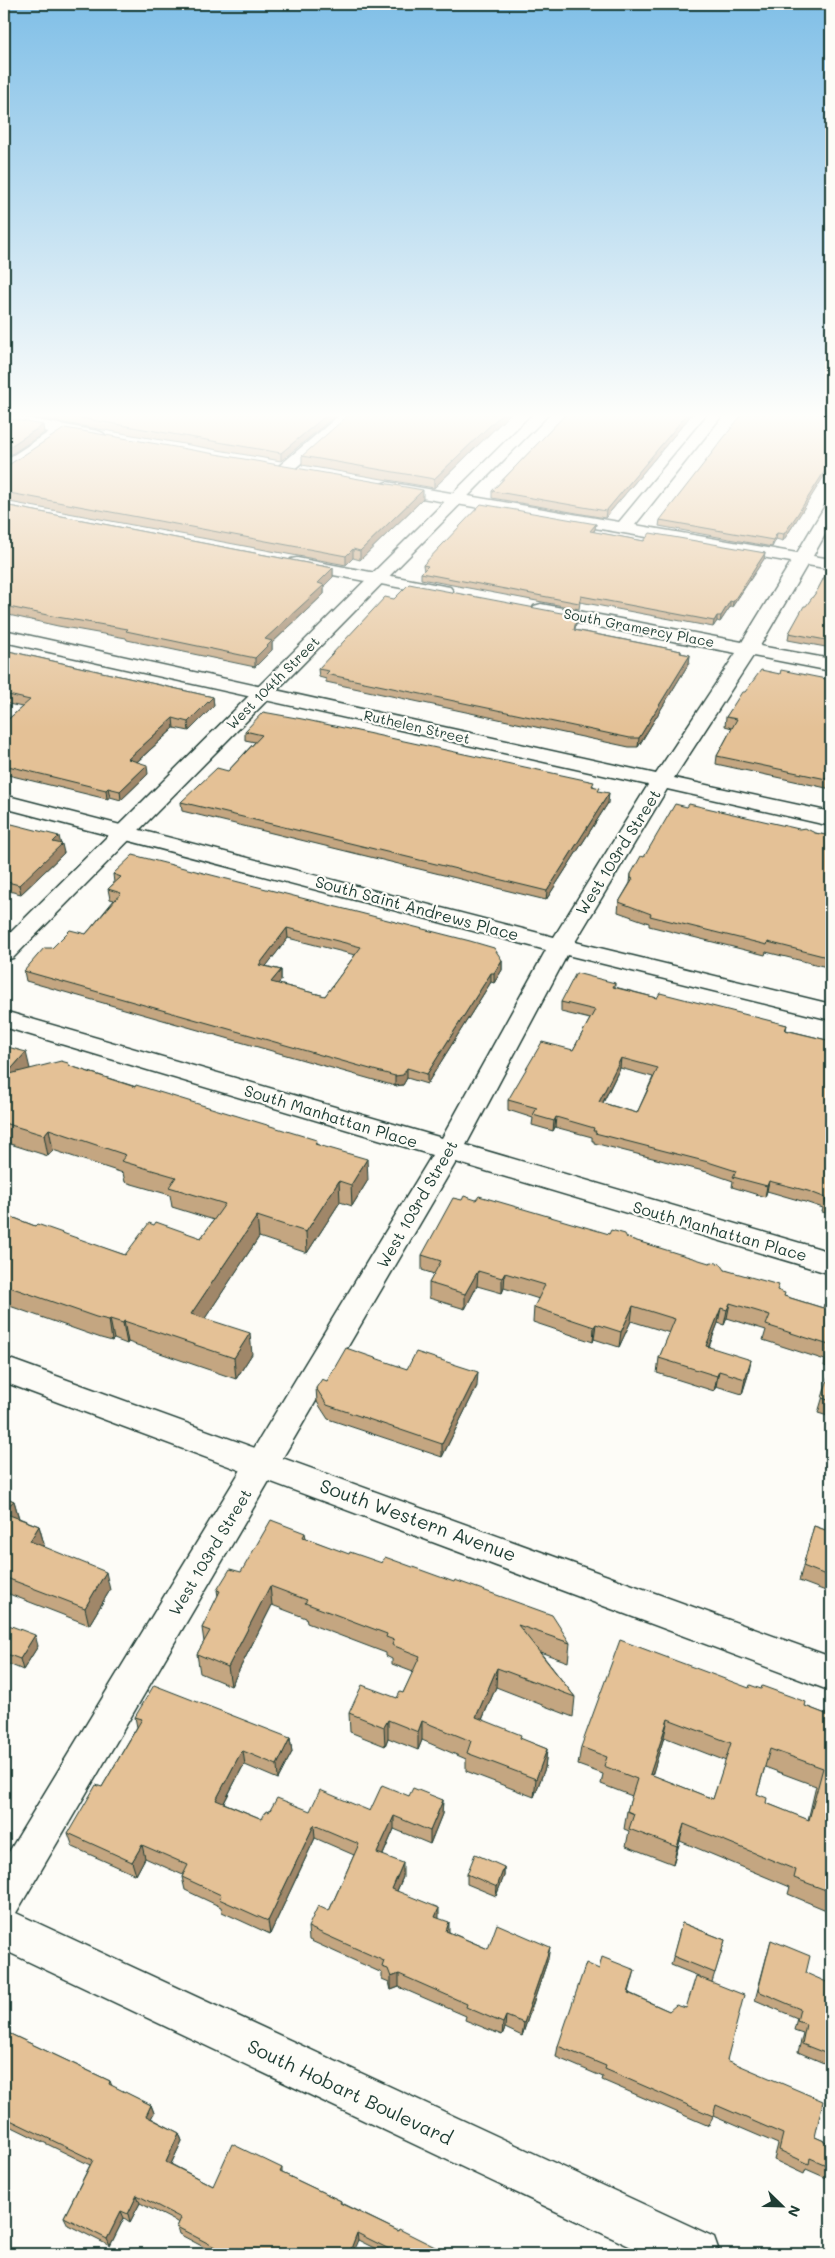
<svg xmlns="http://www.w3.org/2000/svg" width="835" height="2258" viewBox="0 0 835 2258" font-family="Mali,sans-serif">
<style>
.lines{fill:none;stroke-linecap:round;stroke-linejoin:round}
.minor-casing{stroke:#1f3d34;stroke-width:3}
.tertiary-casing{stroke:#1f3d34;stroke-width:3}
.primary-casing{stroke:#1f3d34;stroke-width:3}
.minor{fill:#fdfcf7;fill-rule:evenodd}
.tertiary{fill:#fdfcf7;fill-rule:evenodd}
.primary{fill:#fdfcf7;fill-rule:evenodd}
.wall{fill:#c4a681;stroke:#1f3d34;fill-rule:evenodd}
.shaded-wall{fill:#a08769;stroke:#1f3d34}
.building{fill:#e4c196;stroke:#1f3d34;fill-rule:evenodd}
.labels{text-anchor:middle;stroke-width:4.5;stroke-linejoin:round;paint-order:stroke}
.far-street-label{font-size:14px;fill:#1f3d34;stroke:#fdfcf7}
.street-label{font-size:16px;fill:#1f3d34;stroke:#fdfcf7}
.near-street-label{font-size:19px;fill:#1f3d34;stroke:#fdfcf7}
</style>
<rect width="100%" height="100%" fill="#fdfcf7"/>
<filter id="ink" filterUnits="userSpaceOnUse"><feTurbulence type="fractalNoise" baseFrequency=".02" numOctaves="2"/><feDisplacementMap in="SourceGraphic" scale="10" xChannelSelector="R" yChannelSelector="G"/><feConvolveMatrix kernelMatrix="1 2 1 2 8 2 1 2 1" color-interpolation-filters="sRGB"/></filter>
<g filter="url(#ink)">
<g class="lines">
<defs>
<path id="minor" d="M342,413H358L291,472H279L277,469L279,466Z
M709,413H724L635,525L797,553L825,506L831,505V524L813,556L831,559V569L807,565L760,646L831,659V671L753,656L674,778L831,812V826L667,789L575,942L831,1004V1020L567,955L466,1145L831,1252V1274L456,1162L16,1913L714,2237L720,2254H646L4,1950V1860L432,1155L4,1027V1011L442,1138L546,950L4,808V795L554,937L648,785L4,642V630L656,774L736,653L541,616L534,614L532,610L534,606L541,604L742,642L791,562L387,492L381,490L379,487L381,484L387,482L619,522Z
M4,414L98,431L103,433L106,436L103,439L98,441L65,435L10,471L4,473V461L49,432L4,424Z
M297,558L444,586L450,587L453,591L450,595L444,596L291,567L288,563L291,559Z"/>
<path id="tertiary" d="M534,413H550L13,958L4,960V939Z"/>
<path id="primary" d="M4,1357L831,1657V1691L4,1382Z"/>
</defs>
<use href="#minor" class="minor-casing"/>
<use href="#tertiary" class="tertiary-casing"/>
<use href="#primary" class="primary-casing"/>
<use href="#minor" class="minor"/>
<use href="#tertiary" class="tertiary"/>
<use href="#primary" class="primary"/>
</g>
<path class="wall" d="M7,413H339L281,461Z
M511,413L434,488L302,465V456Z
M567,413H693L605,518L492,498V491Z
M4,466L423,499L360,560L353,558L346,565L4,501Z
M4,505L333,568V577L324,586V594L272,643V650L255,667L127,640L126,638L58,626L4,614Z
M660,520L796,521L783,541L776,539L772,547L659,526Z
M596,524L595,529L594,532L644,541L765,553L764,559L732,607H730L720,622L717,621L713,627L580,602L579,609L421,579V573L424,571L423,565Z
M831,564V648L788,640L789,633L817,591Z
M394,599L577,616L575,630L681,651V653L690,655L689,663L638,747H629L326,682V679L319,677L318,669Z
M4,650L213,697L214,706L189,731L174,728L137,762L148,774L121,800L110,797L107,799L4,774V723L22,707L4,703Z
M780,674L831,680V789L716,764L717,756L732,728L725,726L726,717L745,692Z
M245,731L594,786L599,791L608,803L546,900L182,811L181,802L228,771L255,742L245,740Z
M4,822L60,843L64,853L21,894L5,890L4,891Z
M815,833L831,836V968L766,952L765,955L649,926V923L618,912L619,902L630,883L631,874L644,857Z
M113,874L502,960V970L494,983L491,982L427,1084L407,1078L403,1085L395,1086L26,981L24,971L52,948L86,934L114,900L110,899L108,889L114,883ZM288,938L355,955L325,996L278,984L281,980V970L266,966Z
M615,983V987L657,998L787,1025L786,1030L831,1041V1214L822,1212L823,1208L805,1202L767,1191L765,1197L732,1187L733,1181L707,1172L594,1143V1141H592V1137L555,1127L553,1131L532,1125L533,1118L508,1110V1100L573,1050L590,1019L561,1012V1002ZM620,1068L653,1077L637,1113L603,1103Z
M4,1046L30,1069L70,1066L317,1144L368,1180L352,1206L340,1202L307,1253L259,1237L205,1318L252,1354L236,1379L128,1342L127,1344L114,1339L112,1341L101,1338L4,1304V1214L35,1226L125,1255L154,1225L201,1238L214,1220L172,1207L170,1195L125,1182L123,1173L53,1150L48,1156L4,1142Z
M609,1234L627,1238L725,1270L778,1291L784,1296L823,1308L831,1307V1368L824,1366L825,1360L763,1340L766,1330L727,1318L724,1325L718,1323L709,1347L748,1375L742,1394L716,1386L714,1391L657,1373L659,1358L670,1333L631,1321L619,1347L594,1339L593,1342L533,1322L534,1307L539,1299L504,1288L502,1293L477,1286L465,1309L429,1298V1283L434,1274L422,1270V1255Z
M407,1369L477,1386L442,1457L328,1419L317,1402L316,1388L327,1381Z
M831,1369V1417L818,1413Z
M4,1497L14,1501L19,1518L39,1526L44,1544L43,1546L110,1590L89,1625L9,1594L6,1599H4Z
M814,1526L831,1532V1593L799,1581Z
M305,1533L306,1538L570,1643L568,1662L540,1652L575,1697L573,1717L496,1687L482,1720L521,1739L547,1749L545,1768L534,1797L466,1771V1759L422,1740L418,1750L388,1738L385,1746L350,1732L349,1713L397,1698L403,1693L413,1672L392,1664V1659L386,1656V1653L307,1623L306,1618L272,1605L231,1686L200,1673L197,1654L204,1642L202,1628L218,1596L217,1590L241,1572Z
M4,1628L38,1646L23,1670L4,1662Z
M749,1688L805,1706L831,1716V1912L788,1894L790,1887L680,1841L673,1864L626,1846L629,1831L624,1829L627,1811L632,1796L601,1784L603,1774L578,1765L581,1747ZM664,1737L726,1761L713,1799L652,1775ZM765,1767L816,1786L808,1820L766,1803L757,1794Z
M135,1717L290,1738L292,1752L278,1779L245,1765L242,1768L224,1803L262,1819L269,1812L370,1811L409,1796L443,1800L442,1814L430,1844L394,1829L383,1855L403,1877L397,1891L439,1918L449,1932L488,1949L548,1959L522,2036L505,2028L502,2035L465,2020L466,2016L399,1987L391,1990L389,1982L382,1979V1973L309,1940L308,1927L329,1911L354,1855L315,1838L270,1934L222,1912L221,1907L185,1890L182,1877L183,1875L145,1858L136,1875L73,1847L68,1833L102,1787L137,1727Z
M504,1867V1876L496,1896L467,1884V1874Z
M682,1923L725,1940L712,1982L727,2060L815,2137L831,2144V2180L806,2169L804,2174L774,2160L778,2144L713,2116L709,2126L602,2080L603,2077L556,2057L558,2046L599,1969L635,1970L629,1993L669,2011L686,2008L701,1977L671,1965Z
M771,1940L806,1973L830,2055L826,2064L798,2052L803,2033L794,2030L797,2018L755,2000Z
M4,2031L110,2081L112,2086L151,2105L154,2113L151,2118L179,2133L182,2141L171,2164L213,2186L282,2168V2173L341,2201V2203L398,2231L449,2254H386L358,2240L213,2252L179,2234L177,2227L179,2223L140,2203L130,2222L124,2218L110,2246L68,2225L64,2217L90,2165L4,2123Z"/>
<path class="shaded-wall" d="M329,413H339L281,461V453Z
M503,413H511L434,488V479Z
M688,413H693L605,518L606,511Z
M43,425L44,433L4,459V450Z
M831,461V465L796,521L783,541L784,534Z
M423,490V499L360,560V551Z
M596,524L595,529L590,537V531Z
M777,533L776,539L772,547L773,540Z
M353,549V558L346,565V556Z
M765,553L764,559L732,607L733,602Z
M333,568V577L324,586V594L272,643V650L255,667V658L265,639L318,583Z
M730,601V607L720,622L721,616Z
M717,616V621L713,627L714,621Z
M690,655L689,663L638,747L639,738Z
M213,697L214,706L189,731L188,722Z
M173,718L174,728L130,768L128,759Z
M147,765L148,774L121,800L120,791Z
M108,788L110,797L107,799L106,790Z
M609,793L608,803L546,900L547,891Z
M59,836L61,845L62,844L64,853L21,894L19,885L53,842Z
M287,928L288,938L260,974L259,965Z
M502,960V970L494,983V973Z
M281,970V980L272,992L271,982Z
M491,973V982L427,1084V1074Z
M26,1052L31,1073L6,1075Z
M621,1058L620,1068L598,1112L599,1102Z
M407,1068V1078L403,1085L395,1086V1076Z
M556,1117L555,1127L553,1131L554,1121Z
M49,1129L53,1150L48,1156L44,1135Z
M367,1159L368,1180L352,1206L351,1185Z
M339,1181L340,1202L307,1253L306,1232Z
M769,1181L767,1191L765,1197L767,1186Z
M257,1216L259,1237L194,1335L191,1314Z
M478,1271L477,1286L465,1309V1294Z
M505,1273L504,1288L502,1293V1278Z
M730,1303L727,1318L724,1325L727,1310Z
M633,1306L631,1321L619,1347L621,1332Z
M721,1308L718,1323L703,1361L706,1346Z
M110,1319L114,1339L112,1341L109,1320Z
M124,1321L128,1342L127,1344L123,1323Z
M596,1324L594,1339L593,1342L594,1327Z
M250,1333L252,1354L236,1379L234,1358Z
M751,1360L748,1375L742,1394L745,1379Z
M719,1371L716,1386L714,1391L717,1376Z
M478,1372L477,1386L442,1457V1444Z
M14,1501L19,1519L4,1523V1509Z
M39,1526L44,1544L35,1558L30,1541Z
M106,1572L110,1590L89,1625L85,1608Z
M4,1577L9,1594L6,1599L4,1593Z
M270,1586L272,1605L231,1686L228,1667Z
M35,1635L38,1646L23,1670L20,1659Z
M497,1668L496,1687L475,1736L476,1717Z
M668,1719L664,1737L647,1792L650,1774Z
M388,1720V1738L385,1746L384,1727Z
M422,1721V1740L418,1750V1732Z
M4,1734L6,1739L4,1742Z
M290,1738L292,1752L278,1779L277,1765Z
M547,1749L545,1768L534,1797L536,1779Z
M243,1751L245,1765L242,1768L218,1814L216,1800L240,1754Z
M443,1800L442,1814L430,1844V1831Z
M394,1816V1829L378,1866L377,1853Z
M684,1824L680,1841L673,1864L677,1847Z
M314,1825L315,1838L270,1934L268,1921Z
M142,1845L145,1858L136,1875L132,1862Z
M403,1863V1877L392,1902V1889Z
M504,1867V1876L496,1896L497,1887Z
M439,1908V1921L435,1917Z
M449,1922V1936L446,1931Z
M550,1947L548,1959L522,2036L524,2023Z
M399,1974V1987L391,1990V1977Z
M506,2016L505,2028L502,2035L503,2023Z
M151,2105L154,2113L148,2124L146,2116Z
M179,2133L182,2141L168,2170L166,2162Z
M137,2195L140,2203L130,2222L128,2214Z
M121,2211L124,2218L110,2246L107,2239Z
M357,2233L358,2240L352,2254H349Z"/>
<path class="building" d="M52,413H329L281,453Z
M351,413H503L434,479L302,456Z
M567,413H688L606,511L492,491Z
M743,413H831V461L797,515L784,534L777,533L773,540L660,520Z
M4,418L43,425L4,450Z
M65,428L423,490L360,551L353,549L346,556L4,492V466L10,464Z
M481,504L596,524L590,531L644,541L650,533L765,553L733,602L730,601L721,616H717L714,621L581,596L579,603L421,573L428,566L423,565Z
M4,505L333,568L318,583L324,585L265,639L272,641L255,658L126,631L128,629L57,617L4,606Z
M831,564V641L789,633L804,606H806L817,591Z
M409,584L577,616L574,630L681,651L680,653L690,655L639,738H630L326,674L329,671L318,669L385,597L394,599Z
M4,650L213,697L188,722L173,718L128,759L147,765L120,791L108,788L106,790L4,765V723L30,700L4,694Z
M761,670L780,674L781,670L831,680V780L717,756L737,719L726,717L742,692H745Z
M263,712L302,719L594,782L592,786L600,788L598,791L609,793L547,891L181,802L217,768L228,771L262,735L245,731Z
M675,804L687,807L689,804L799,829L805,828L815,833L831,836V958L768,942L767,945L650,916L651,914L619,902L633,879L631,878V874L641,856L644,857Z
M4,822L59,836L53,842L62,844L19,885L4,881Z
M133,855L470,941L494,948L502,960L494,973H491L427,1074L407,1068L403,1075L395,1076L24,971L44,948H52L70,930L86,934L121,893L108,889L121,877L113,874ZM287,928L361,947L325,996L271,982L281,970L259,965Z
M576,973L615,983L613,987L657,998L660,993L787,1025L785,1030L831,1041V1203L825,1202L826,1198L808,1191L769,1181L767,1186L733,1177L736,1171L708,1162L595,1133L596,1131H593L594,1128L556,1117L554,1121L533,1115L537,1108L508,1100L542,1042L573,1050L595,1010L561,1002ZM621,1058L658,1068L637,1113L599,1102Z
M4,1046L26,1052L6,1075L61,1061L68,1063L70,1066L135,1087L136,1085L313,1139L317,1140L315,1144L367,1159L351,1185L339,1181L306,1232L257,1216L191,1314L250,1333L234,1358L124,1321L123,1323L110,1319L109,1320L96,1317L4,1285V1214L35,1226L37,1224L125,1255L149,1223L154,1225L156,1222L201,1238L225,1204L169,1187L176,1177L121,1161L126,1155L49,1129L44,1135L4,1123Z
M464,1196L476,1200L479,1196L609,1234L611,1230L625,1234L627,1238L709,1263L712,1262L721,1264L725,1270L779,1285L777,1290L785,1293L784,1296L823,1308L824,1304L831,1307V1352L828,1351L829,1345L766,1325L770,1315L730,1303L727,1310L721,1308L706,1346L751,1360L745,1379L719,1371L717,1376L659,1358L675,1319L633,1306L621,1332L596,1324L594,1327L534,1307L545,1285L505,1273L502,1278L478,1271L465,1294L429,1283L441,1261L422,1255L453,1198L462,1200Z
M346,1348L407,1369L416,1352L478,1372L442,1444L327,1405L316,1388L322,1379L327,1381Z
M831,1369V1401L822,1398Z
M4,1497L14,1501L4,1509Z
M4,1513L39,1526L30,1541L106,1572L85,1608L4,1577Z
M271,1520L305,1533L303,1537L349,1554L350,1552L382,1563L385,1557L454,1582L455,1580L552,1615L570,1643L518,1625L575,1697L497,1668L476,1717L521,1735L520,1738L547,1749L536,1779L467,1753L471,1741L422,1721L418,1732L388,1720L384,1727L349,1713L362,1685L397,1698L400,1692L403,1693L420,1656L392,1645L394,1640L386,1637L387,1634L305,1603L307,1600L270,1586L228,1667L197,1654L210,1631L202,1628L220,1591L217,1590L230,1569L241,1572Z
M814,1526L831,1532V1577L803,1566Z
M6,1624L35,1635L20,1659L4,1653V1628Z
M620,1640L749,1688L750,1685L761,1689L762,1686L806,1702L805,1706L831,1716V1892L794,1878L796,1870L684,1824L677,1847L629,1829L634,1814L627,1811L637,1779L604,1766L607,1757L581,1747ZM668,1719L731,1743L713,1799L650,1774ZM770,1749L823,1768L809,1820L766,1803L767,1798L757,1794Z
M154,1685L290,1738L277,1765L243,1751L240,1754L216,1800L262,1819L266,1811L269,1812L277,1798L310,1811L320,1790L370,1811L382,1785L409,1796L413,1788L443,1800L430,1831L394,1816L377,1853L403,1863L392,1889L439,1908L435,1917L449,1922L446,1931L488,1949L497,1924L550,1947L524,2023L506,2016L503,2023L466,2007L467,2004L399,1974L391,1977L388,1969L382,1967L384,1961L308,1927L318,1906L329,1911L359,1844L314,1825L268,1921L219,1899L221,1895L182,1877L188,1865L142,1845L132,1862L68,1833L96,1785L102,1787L142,1719L135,1717Z
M475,1854L504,1867L497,1887L467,1874Z
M682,1923L725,1940L715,1973L673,1956Z
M771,1940L810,1956L806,1973L831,1984V2051L830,2055L802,2044L806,2024L797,2021L800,2009L758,1991Z
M602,1957L635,1970L628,1993L669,2011L676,2005L686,2008L696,1976L744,1995L727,2060L823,2101L815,2137L831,2144V2167L810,2158L809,2164L779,2150L783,2134L716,2105L713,2116L605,2069L606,2066L558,2046L586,1963L599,1969Z
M4,2031L110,2081L109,2084L151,2105L146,2116L179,2133L166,2162L213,2186L232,2144L282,2168L280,2172L341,2201L340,2203L398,2231L399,2229L449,2254H389L391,2250L357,2233L349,2254H212L215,2247L177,2227L181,2218L137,2195L128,2214L121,2211L107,2239L64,2217L93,2160L4,2117Z"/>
</g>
<linearGradient id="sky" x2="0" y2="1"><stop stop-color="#80bfe7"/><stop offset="0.57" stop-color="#fefefb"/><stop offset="1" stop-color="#fefefb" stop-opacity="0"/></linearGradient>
<rect width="835" height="729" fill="url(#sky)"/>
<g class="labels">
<g class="far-street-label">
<text transform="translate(639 628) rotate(11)" y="5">South Gramercy Place</text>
<text transform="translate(273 683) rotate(-45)" y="5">West 104th Street</text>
<text transform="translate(417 727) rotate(13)" y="5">Ruthelen Street</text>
</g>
<g class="street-label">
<text transform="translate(618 852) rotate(-58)" y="6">West 103rd Street</text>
<text transform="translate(417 908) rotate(15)" y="6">South Saint Andrews Place</text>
<text transform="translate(331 1116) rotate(17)" y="6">South Manhattan Place</text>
<text transform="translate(417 1204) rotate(-60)" y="6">West 103rd Street</text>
<text transform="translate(720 1231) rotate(16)" y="6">South Manhattan Place</text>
<text transform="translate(210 1552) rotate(-59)" y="6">West 103rd Street</text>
</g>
<g class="near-street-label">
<text transform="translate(418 1520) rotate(20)" y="7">South Western Avenue</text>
<text transform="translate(350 2092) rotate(25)" y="7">South Hobart Boulevard</text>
</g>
</g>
<rect width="835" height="2258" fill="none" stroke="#fdfcf7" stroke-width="20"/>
<rect x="10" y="10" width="815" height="2238" fill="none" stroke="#1f3d34" stroke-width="2" filter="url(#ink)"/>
<g transform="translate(782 2206) rotate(113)" stroke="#fdfcf7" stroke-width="4" paint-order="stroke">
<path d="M0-4L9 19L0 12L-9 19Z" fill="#1f3d34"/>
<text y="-8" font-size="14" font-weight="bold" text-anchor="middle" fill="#1f3d34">N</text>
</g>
</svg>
